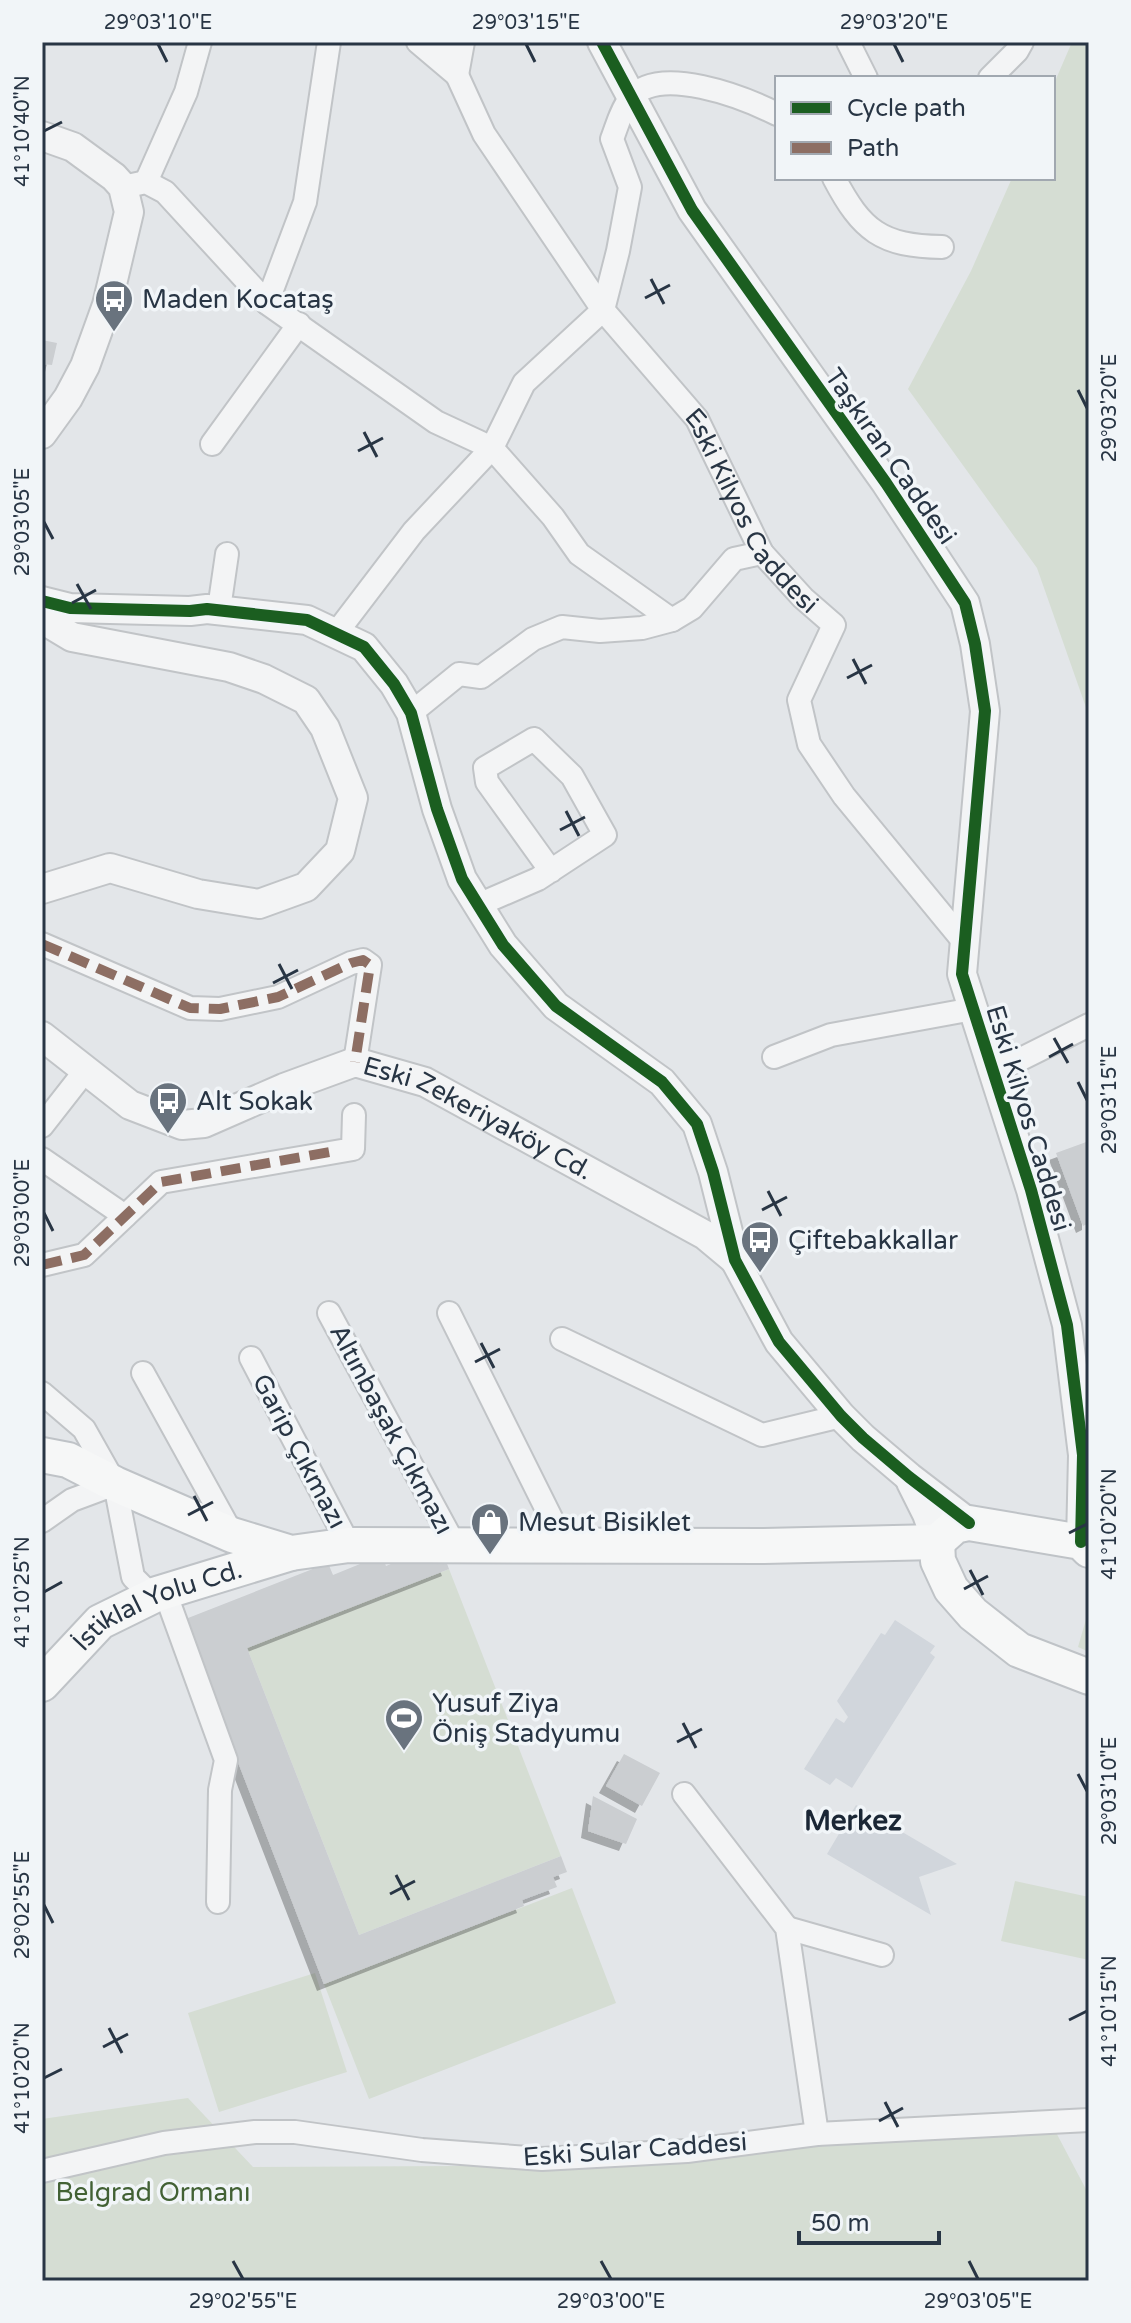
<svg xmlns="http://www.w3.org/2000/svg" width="1131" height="2323" viewBox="0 0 1131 2323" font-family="'Varela Round',sans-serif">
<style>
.built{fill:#d1d6dc}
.green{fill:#d5ddd3}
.building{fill:#cbced1;filter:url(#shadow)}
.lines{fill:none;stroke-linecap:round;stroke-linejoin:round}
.minor-casing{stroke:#c1c4c7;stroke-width:26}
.tertiary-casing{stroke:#c1c4c7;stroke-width:32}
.primary-casing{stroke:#bfc3c7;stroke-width:38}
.minor{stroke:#f3f4f5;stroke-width:22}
.tertiary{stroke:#f3f4f5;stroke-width:28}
.primary{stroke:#f6f7f7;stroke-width:34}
.quiet{stroke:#8d6e63;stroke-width:10;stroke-dasharray:20 10;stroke-linecap:butt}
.cycleway-casing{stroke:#f1f5f8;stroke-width:17}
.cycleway{stroke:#1b5e20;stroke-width:12}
.ticks{fill:none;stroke:#283544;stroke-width:3}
.labels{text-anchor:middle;stroke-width:7;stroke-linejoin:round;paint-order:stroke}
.poi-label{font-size:26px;fill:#283544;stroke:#f1f5f8;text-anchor:start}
.street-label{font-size:26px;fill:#283544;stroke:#f1f5f8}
.park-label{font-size:26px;fill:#426134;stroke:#f1f5f8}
.neighbourhood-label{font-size:28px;font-weight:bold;fill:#1a2635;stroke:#f1f5f8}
.neatline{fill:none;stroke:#283544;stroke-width:3}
.ticks-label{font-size:20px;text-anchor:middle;fill:#283544}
</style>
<defs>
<filter id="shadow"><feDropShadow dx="-7" dy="7" stdDeviation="0" flood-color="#0004"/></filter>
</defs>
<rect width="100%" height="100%" fill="#e3e6e9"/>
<path class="built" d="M895,1620L935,1646L930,1653L935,1657L852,1788L836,1778L830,1785L804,1769L836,1718L844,1723L848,1717L837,1701L881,1633L885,1635Z
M856,1805L957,1864L919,1877L931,1915L827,1854Z"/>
<path class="green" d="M1072,42H1089V716L1037,568L908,389L971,271L1012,178H1053V86Z
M449,1569L561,1856L359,1935L247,1648Z
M1089,1609V1652L1078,1647Z
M1015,1881L1089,1897V1960L1001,1941Z
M572,1888L616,2003L369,2099L324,1984Z
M315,1973L347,2072L219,2112L188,2013Z
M188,2098L253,2167L458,2166L1050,2121L1089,2195V2281H42V2119Z"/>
<path class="building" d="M42,340L57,343L52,365L42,364Z
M1089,1141V1223L1083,1226L1056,1153Z
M420,1552L443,1553L449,1569L247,1648L359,1935L561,1856L567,1872L553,1877L557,1887L522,1900L524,1906L324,1984L183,1620L328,1563L333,1575L382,1555L386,1566Z
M624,1754L660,1773L642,1806L606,1786Z
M593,1796L637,1819L626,1844L588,1831Z"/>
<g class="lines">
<defs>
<g id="minor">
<path d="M418,42L457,75L463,42"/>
<path id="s1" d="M445,42L457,75L484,134L603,310L697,419L762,553L803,598L834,625L799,700L809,744L844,796L965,943"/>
<path d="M848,42L866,78"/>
<path d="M990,78L1017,51L1022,42"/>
<path d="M834,178C862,231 881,246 942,247"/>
<path d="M146,182L186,92L200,42"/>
<path d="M123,187L146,182L165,192L267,303L436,422L492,448L553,517L579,554L672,620"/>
<path d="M267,303L305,202L329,42"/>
<path d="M212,444L299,324"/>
<path d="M219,609L227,554"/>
<path d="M337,632L414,531L492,448L524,383L603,310L618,251L630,187L612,139C617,126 621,110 630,99C658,63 745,98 777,114"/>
<path d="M411,713L459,674L481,677L533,639L562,627L600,631L642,628L672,620L692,608L734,559L762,553"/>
<path d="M478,905L538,879L605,835L572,776L534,739L485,768L487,782L551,871"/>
<path d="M42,944L190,1008L220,1009L278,997L351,963L363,960L370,965L355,1062"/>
<path d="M774,1057L831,1035L973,1009"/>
<path d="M993,1073L1089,1025"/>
<path d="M42,1126L85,1071"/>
<path d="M42,1159L125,1216"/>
<path d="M42,1265L84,1255L161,1182L353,1149L354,1115"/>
<path d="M329,1313L454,1544"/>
<path d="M449,1313L564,1544"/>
<path d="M562,1339L762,1435L841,1416"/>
<path d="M251,1358L349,1545"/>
<path d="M143,1373L232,1534"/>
<path d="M42,1393L84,1429L115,1484L133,1577L143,1587L157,1594"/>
<path d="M42,1521L72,1500L115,1484"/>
<path d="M165,1592L226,1760L220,1790L218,1902"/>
<path d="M684,1794L787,1928L817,2134"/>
<path d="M787,1928L882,1955"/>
<path d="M42,2171L164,2143L255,2132H295L422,2150L542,2159L687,2151L817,2134L1089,2120"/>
</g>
<g id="tertiary">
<path d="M602,42L692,210L886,483L965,603L975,644L985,711L962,974L1031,1190L1067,1325L1083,1455L1081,1542"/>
<path d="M42,136L73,147L114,177L123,187L129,212L107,305L85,366L68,398L42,434"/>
<path d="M42,601L70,608L190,611L207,609L307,620L364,647L394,684L411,713L437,809L462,879L503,945L556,1006L662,1082L697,1124L713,1172L735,1260L779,1342L841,1416L863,1438L909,1477L969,1523"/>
<path d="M42,619L72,637L229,667L264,679L306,700L325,728L353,798L340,851L306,887L259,904L198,894L110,868L42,889"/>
<path id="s2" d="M42,1036L130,1105L182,1125L204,1123L284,1088L355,1062L425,1082L705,1235L735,1260"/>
<path d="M911,1482L927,1514L937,1542"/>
</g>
<g id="primary">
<path d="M42,1455L68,1460L115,1484L232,1535L291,1553L349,1545L764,1546L937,1542"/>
<path d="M937,1542L938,1561L951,1589L973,1614L1019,1650L1089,1677"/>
<path d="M937,1542L955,1526L969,1523L1081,1542L1089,1550"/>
<path id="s3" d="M42,1684L100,1622L157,1594L291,1553"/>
</g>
</defs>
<use href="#minor" class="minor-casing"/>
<use href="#tertiary" class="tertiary-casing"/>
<use href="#primary" class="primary-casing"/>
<use href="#minor" class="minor"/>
<use href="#tertiary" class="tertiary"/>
<use href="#primary" class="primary"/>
<path class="quiet" d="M42,944L190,1008L220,1009L278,997L351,963L363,960L370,965L355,1062
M42,1265L84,1255L161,1182L330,1152"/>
<defs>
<path id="cycleway" d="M602,42L692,210L886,483L965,603L975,644L985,711L962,974L1031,1190L1067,1325L1083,1455L1081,1542
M42,601L70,608L190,611L207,609L307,620L364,647L394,684L411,713L437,809L462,879L503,945L556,1006L662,1082L697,1124L713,1172L735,1260L779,1342L841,1416L863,1438L909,1477L969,1523"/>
</defs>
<use href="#cycleway" class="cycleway-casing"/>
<use href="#cycleway" class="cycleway"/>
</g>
<path class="ticks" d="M158,44L167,62M526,44L535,62M894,44L903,62M44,131L62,122M651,279L664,304M645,298L670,285M1078,390L1087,408M364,432L377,457M358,451L383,438M44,522L53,539M77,584L91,609M72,603L96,590M853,659L866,684M847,678L872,665M566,811L579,836M560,830L585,817M279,964L292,989M273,983L298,970M1054,1038L1068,1063M1049,1057L1073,1044M1078,1082L1087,1100M768,1191L781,1216M762,1210L787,1197M44,1213L53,1231M481,1343L494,1368M475,1362L500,1349M194,1496L207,1521M188,1515L213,1502M1069,1533L1087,1524M970,1570L983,1595M964,1589L988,1576M44,1592L62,1582M683,1723L696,1748M677,1742L702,1729M1078,1774L1087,1791M396,1875L409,1900M390,1894L415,1881M44,1905L53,1923M1069,2020L1087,2011M109,2028L122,2053M103,2047L128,2034M44,2078L62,2069M885,2102L898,2127M879,2121L903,2108M233,2261L243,2279M601,2261L611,2279M969,2261L978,2279"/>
<defs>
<symbol id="bus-pin" viewBox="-11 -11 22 30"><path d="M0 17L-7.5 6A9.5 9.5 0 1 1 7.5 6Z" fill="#69737e" stroke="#f1f5f8"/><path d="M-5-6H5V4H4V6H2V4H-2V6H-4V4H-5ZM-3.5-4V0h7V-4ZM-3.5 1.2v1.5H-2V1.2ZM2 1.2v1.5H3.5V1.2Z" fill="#fff"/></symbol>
<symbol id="shop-pin" viewBox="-11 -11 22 30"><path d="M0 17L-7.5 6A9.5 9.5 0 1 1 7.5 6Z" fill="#69737e" stroke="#f1f5f8"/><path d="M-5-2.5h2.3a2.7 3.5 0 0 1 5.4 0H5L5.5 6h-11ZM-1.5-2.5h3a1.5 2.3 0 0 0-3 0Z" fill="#fff"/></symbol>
<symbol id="stadium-pin" viewBox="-11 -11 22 30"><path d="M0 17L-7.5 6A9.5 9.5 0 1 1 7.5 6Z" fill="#69737e" stroke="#f1f5f8"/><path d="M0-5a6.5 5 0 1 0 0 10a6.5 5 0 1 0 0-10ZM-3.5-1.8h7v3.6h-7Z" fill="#fff"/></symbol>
</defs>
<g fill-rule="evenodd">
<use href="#bus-pin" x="92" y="277" width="44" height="60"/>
<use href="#bus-pin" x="146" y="1079" width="44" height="60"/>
<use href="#bus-pin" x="738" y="1218" width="44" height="60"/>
<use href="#shop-pin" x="468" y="1500" width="44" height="60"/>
<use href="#stadium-pin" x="382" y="1696" width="44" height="60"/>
</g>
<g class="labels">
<g class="poi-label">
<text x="142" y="308">Maden Kocataş</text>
<text x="196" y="1110">Alt Sokak</text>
<text x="788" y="1249">Çiftebakkallar</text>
<text x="518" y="1531">Mesut Bisiklet</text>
<text x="432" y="1712">Yusuf Ziya<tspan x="432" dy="30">Öniş Stadyumu</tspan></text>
</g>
<g class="street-label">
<text transform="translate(891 456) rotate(55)" y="9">Taşkıran Caddesi</text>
<text dy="9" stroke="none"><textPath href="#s1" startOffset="564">Eski Kilyos Caddesi</textPath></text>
<text transform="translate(1029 1118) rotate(73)" y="9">Eski Kilyos Caddesi</text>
<text dy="9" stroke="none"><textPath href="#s2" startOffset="488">Eski Zekeriyaköy Cd.</textPath></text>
<text transform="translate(392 1429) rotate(62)" y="9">Altınbaşak Çıkmazı</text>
<text transform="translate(300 1451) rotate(62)" y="9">Garip Çıkmazı</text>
<text dy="9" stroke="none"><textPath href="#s3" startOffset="144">İstiklal Yolu Cd.</textPath></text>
<text transform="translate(635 2149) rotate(-4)" y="9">Eski Sular Caddesi</text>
</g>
<g class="park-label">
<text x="153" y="2201">Belgrad Ormanı</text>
</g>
<g class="neighbourhood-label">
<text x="853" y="1830">Merkez</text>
</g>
</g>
<rect width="1131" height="2323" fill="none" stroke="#f1f5f8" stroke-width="88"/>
<rect x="775" y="76" width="280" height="104" fill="#f1f5f8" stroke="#a1a8b0" stroke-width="2"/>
<rect x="791" y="102" width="40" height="12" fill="#1b5e20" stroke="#a1a8b0" stroke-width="2"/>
<text x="847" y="116" font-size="24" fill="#283544">Cycle path</text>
<rect x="791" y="142" width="40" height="12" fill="#8d6e63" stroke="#a1a8b0" stroke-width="2"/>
<text x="847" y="156" font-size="24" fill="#283544">Path</text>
<path d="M799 2231v12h140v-12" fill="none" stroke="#283544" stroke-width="4"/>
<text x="811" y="2231" font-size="24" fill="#283544" stroke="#f1f5f8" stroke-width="6" paint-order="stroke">50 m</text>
<rect x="44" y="44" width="1043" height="2235" class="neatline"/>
<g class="ticks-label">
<text x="158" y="29">29°03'10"E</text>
<text x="526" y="29">29°03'15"E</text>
<text x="894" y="29">29°03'20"E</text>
<text transform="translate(22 131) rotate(-90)" y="7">41°10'40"N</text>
<text transform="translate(1109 408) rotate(-90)" y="7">29°03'20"E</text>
<text transform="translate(22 522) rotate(-90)" y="7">29°03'05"E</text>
<text transform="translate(1109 1100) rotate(-90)" y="7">29°03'15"E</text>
<text transform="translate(22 1213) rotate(-90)" y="7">29°03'00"E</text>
<text transform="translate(1109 1524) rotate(-90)" y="7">41°10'20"N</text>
<text transform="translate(22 1592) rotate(-90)" y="7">41°10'25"N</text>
<text transform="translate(1109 1791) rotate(-90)" y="7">29°03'10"E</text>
<text transform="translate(22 1905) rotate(-90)" y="7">29°02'55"E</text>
<text transform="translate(1109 2011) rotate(-90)" y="7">41°10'15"N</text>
<text transform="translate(22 2078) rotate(-90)" y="7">41°10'20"N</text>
<text x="243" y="2308">29°02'55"E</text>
<text x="611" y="2308">29°03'00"E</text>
<text x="978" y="2308">29°03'05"E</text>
</g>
</svg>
